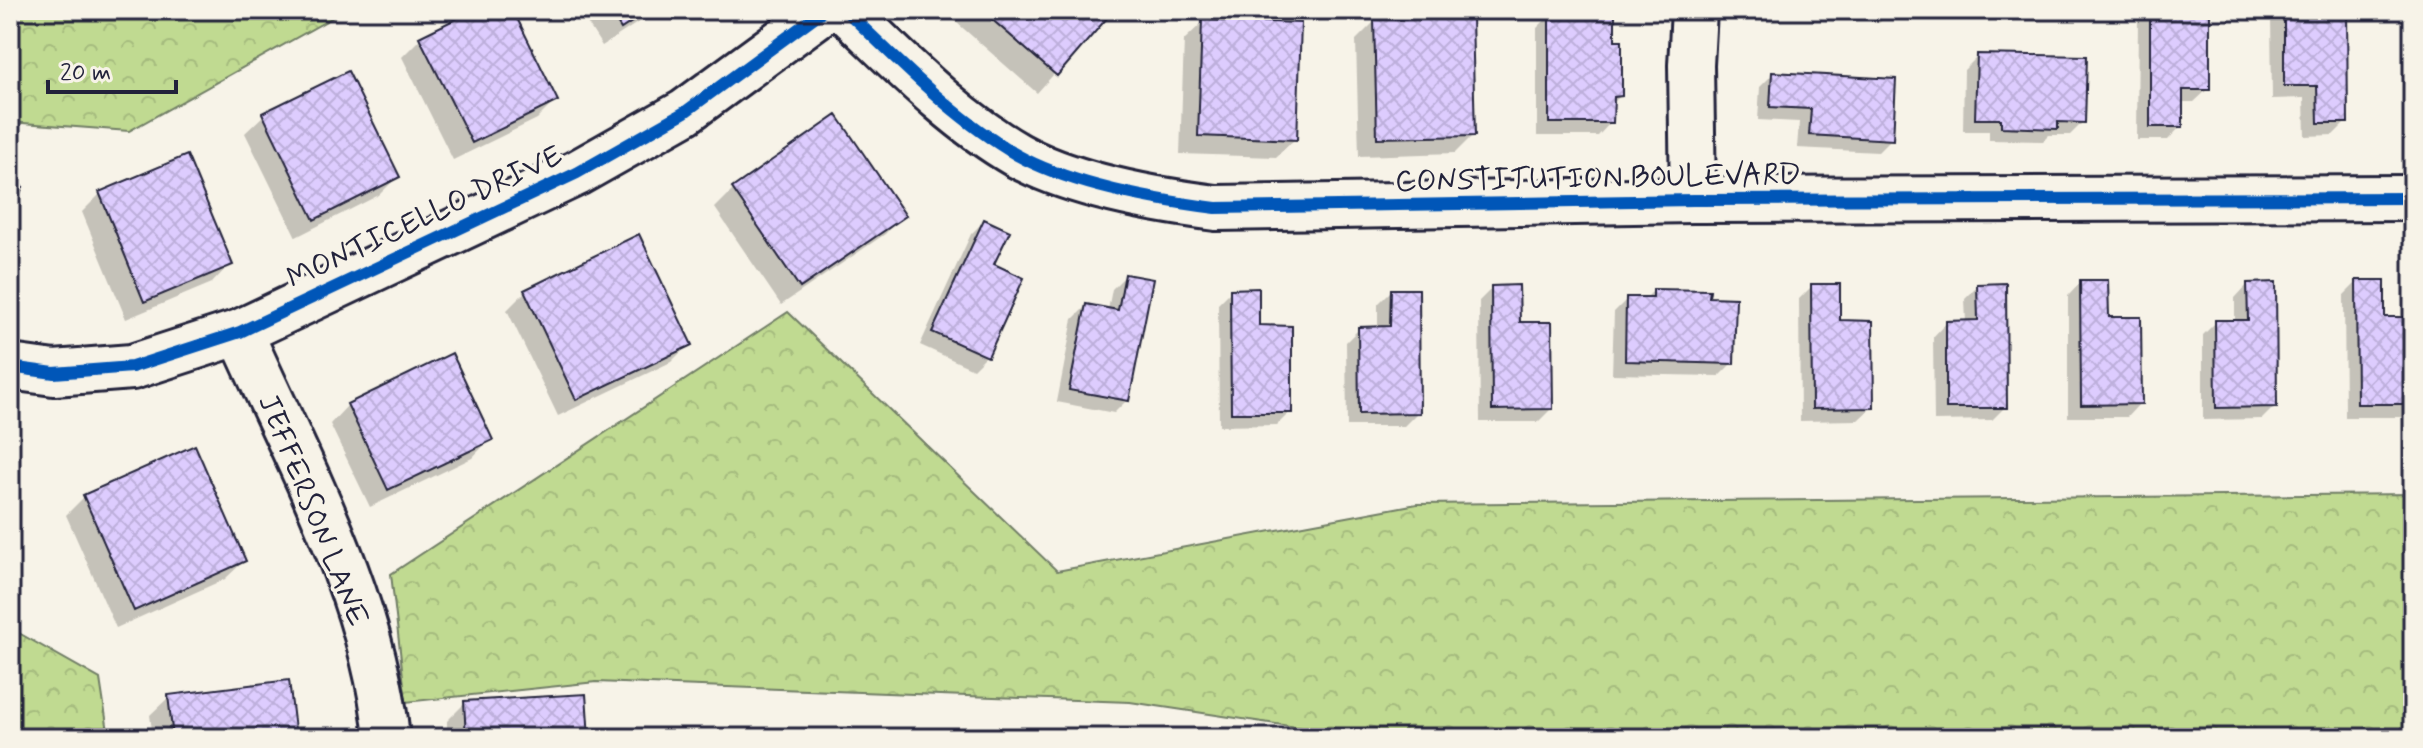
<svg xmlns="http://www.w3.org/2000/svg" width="2423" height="748" viewBox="0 0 2423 748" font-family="Mynerve,sans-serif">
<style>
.forest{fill:url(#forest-crowns);stroke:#717e66;stroke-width:2}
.shadow{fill:#0003}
.building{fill:url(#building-cross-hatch);stroke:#22223b;stroke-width:2}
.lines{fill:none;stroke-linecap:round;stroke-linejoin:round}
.minor-casing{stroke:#22223b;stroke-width:50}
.minor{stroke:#f7f3e8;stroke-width:44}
.cycleway-casing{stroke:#f7f3e8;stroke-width:17}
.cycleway{stroke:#0057b8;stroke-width:12}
.labels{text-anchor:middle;stroke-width:7;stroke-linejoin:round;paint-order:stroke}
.street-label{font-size:30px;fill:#22223b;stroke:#f7f3e8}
</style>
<defs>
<pattern id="forest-crowns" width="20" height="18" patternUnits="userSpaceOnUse" patternTransform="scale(2)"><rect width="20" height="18" fill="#c0da91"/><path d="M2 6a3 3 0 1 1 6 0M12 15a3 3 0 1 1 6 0" fill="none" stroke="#a5bb7e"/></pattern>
<pattern id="building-cross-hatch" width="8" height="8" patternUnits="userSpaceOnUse" patternTransform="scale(2)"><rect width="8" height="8" fill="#ddccfe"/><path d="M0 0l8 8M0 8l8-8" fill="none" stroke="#bdafdb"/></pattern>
</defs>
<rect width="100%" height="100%" fill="#f7f3e8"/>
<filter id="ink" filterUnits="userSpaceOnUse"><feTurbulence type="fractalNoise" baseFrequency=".0125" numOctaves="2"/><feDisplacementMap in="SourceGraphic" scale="16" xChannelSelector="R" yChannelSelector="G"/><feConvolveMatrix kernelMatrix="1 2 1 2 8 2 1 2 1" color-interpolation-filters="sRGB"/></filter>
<g filter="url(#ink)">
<path class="forest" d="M10,10H346L129,131L10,122Z
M788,312L1057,571L1417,504L2413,494V738H1369L1130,702L596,682L406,702L391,574Z
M10,628L100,679L109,738H10Z"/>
<path class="shadow" d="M479,10H510L555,101L537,119L453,160L402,57L420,39Z
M579,10H657L602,46Z
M952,10H1111L1037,93L948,15Z
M1856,10H1892L1879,23Z
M2146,10H2208V89L2194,102H2181V126L2168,140H2137L2138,18Z
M2276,10H2345L2346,122L2333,135L2305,136L2304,98L2272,99L2271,15Z
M2413,10V135H2407L2406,14Z
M1550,15L1613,42L1620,96L1612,104L1611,122L1598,136H1537V28Z
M1375,21L1473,135L1455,153L1359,156L1356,40Z
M1203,22L1295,139L1276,157L1180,154L1184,40Z
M1978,56L2083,122L2070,135H2049L2043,141L1989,140V131H1963L1964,70Z
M1773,74L1891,139L1878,152L1797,148L1799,122L1758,120L1760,87Z
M264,115L398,176L379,195L296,237L245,133Z
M837,118L903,215L885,234L781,305L715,208L733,190Z
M186,158L230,264L212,283L126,319L82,212L100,194Z
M984,221L991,265L1021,279L986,356L973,369L920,345L971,234Z
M1125,276L1127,400L1114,413L1057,402L1073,319L1086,306L1108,310L1112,289Z
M2081,282L2107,320L2140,403L2127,417H2068V296Z
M2357,282L2383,319H2413V407L2403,417H2345L2344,295Z
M2248,284L2275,406L2262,419L2203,420V335L2216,322H2235V298Z
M1812,286L1838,322L1872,407L1858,420L1800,421L1799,299Z
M1978,286L2005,407L1992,420L1934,421L1933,337L1946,323H1966L1965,299Z
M1492,288L1518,324L1551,409L1538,422H1480L1479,301Z
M1231,291L1257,327L1290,412L1277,425L1219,426L1218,304Z
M1391,291L1418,412L1404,426H1347L1346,342L1359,329L1378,328V304Z
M1653,291L1707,299L1732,363L1719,376L1612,374L1614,312L1627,299H1645Z
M525,292L689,344L671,362L558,416L507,310Z
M348,405L490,439L472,458L370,507L330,424Z
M84,497L244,561L225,579L116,628L66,515Z
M169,697L294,738H153L150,715Z
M465,703L587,738H447V721Z"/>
<path class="building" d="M474,10H513L558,101L472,143L419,37Z
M609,10H650L621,29Z
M981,10H1114L1057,76Z
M2150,10H2210V90H2183V127H2150Z
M2284,10H2347L2348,123H2318L2317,86H2284Z
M1549,13H1615V40H1622V96L1614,97L1613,123H1549Z
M1472,17L1475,136L1377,138L1374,19Z
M1202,20L1301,23L1297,140L1198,136Z
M1977,54L2087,56L2085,123L2058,122V129L2001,127V119H1975Z
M348,71L400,177L314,220L262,113Z
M1772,72L1896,79L1893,140L1809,135L1811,109L1770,107Z
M837,115L906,216L800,288L732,188Z
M187,155L233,265L144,302L99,192Z
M10,181L23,187L10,214Z
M984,219L1010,231L994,264L1024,278L988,357L932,332Z
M639,234L692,345L576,400L524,290Z
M1125,274L1153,279L1129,401L1069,390L1086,304L1118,310Z
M2080,280H2108L2109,317H2141L2142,404L2081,405Z
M2356,280H2385V317H2413V404H2357Z
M2276,282L2277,407L2216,408L2215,320H2248L2247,283Z
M2006,283L2007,408H1946V321L1978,320L1977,284Z
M1811,284H1840V320L1873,321L1874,408L1812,409Z
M1519,285L1520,322H1552L1553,409L1492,410L1491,286Z
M1259,288V325L1292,326V413H1231L1230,289Z
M1391,289H1419L1420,413L1359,414L1358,327L1390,326Z
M1653,289L1710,290L1709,297L1736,298L1734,364L1625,361L1626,297H1653Z
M452,353L493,440L388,490L347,404Z
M195,445L246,561L134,611L83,495Z
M289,680L296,738H173L168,695Z
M586,694L589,738H466L464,701Z"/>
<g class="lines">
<defs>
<path id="minor" d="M845,10C898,60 953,118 1017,155C1073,186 1153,200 1216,208L1693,200L2413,198
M1693,200L1691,65L1694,10
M240,332C297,461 373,595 387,738
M10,367L54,373L132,367L240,332L577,173L685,112L824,10"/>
</defs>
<use href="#minor" class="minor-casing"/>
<use href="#minor" class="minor"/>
<defs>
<path id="cycleway" d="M845,10C898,60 953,118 1017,155C1073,186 1153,200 1216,208L1693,200L2413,198
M10,367L54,373L132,367L240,332L577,173L685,112L824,10"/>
</defs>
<use href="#cycleway" class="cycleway-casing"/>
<use href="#cycleway" class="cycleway"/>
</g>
</g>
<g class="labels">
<g class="street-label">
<text transform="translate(1598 177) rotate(-1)" y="10">CONSTITUTION BOULEVARD</text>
<text transform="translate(424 216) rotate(-25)" y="10">MONTICELLO DRIVE</text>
<text transform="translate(314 510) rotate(68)" y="10">JEFFERSON LANE</text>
</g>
</g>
<rect width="2423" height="748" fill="none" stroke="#f7f3e8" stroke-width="40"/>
<rect x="20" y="20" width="2383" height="708" fill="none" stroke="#22223b" stroke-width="3" filter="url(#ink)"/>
<path d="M48 80v12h128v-12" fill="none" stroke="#22223b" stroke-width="4"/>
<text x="60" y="80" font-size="24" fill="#22223b" stroke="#f7f3e8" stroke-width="6" paint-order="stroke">20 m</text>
</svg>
